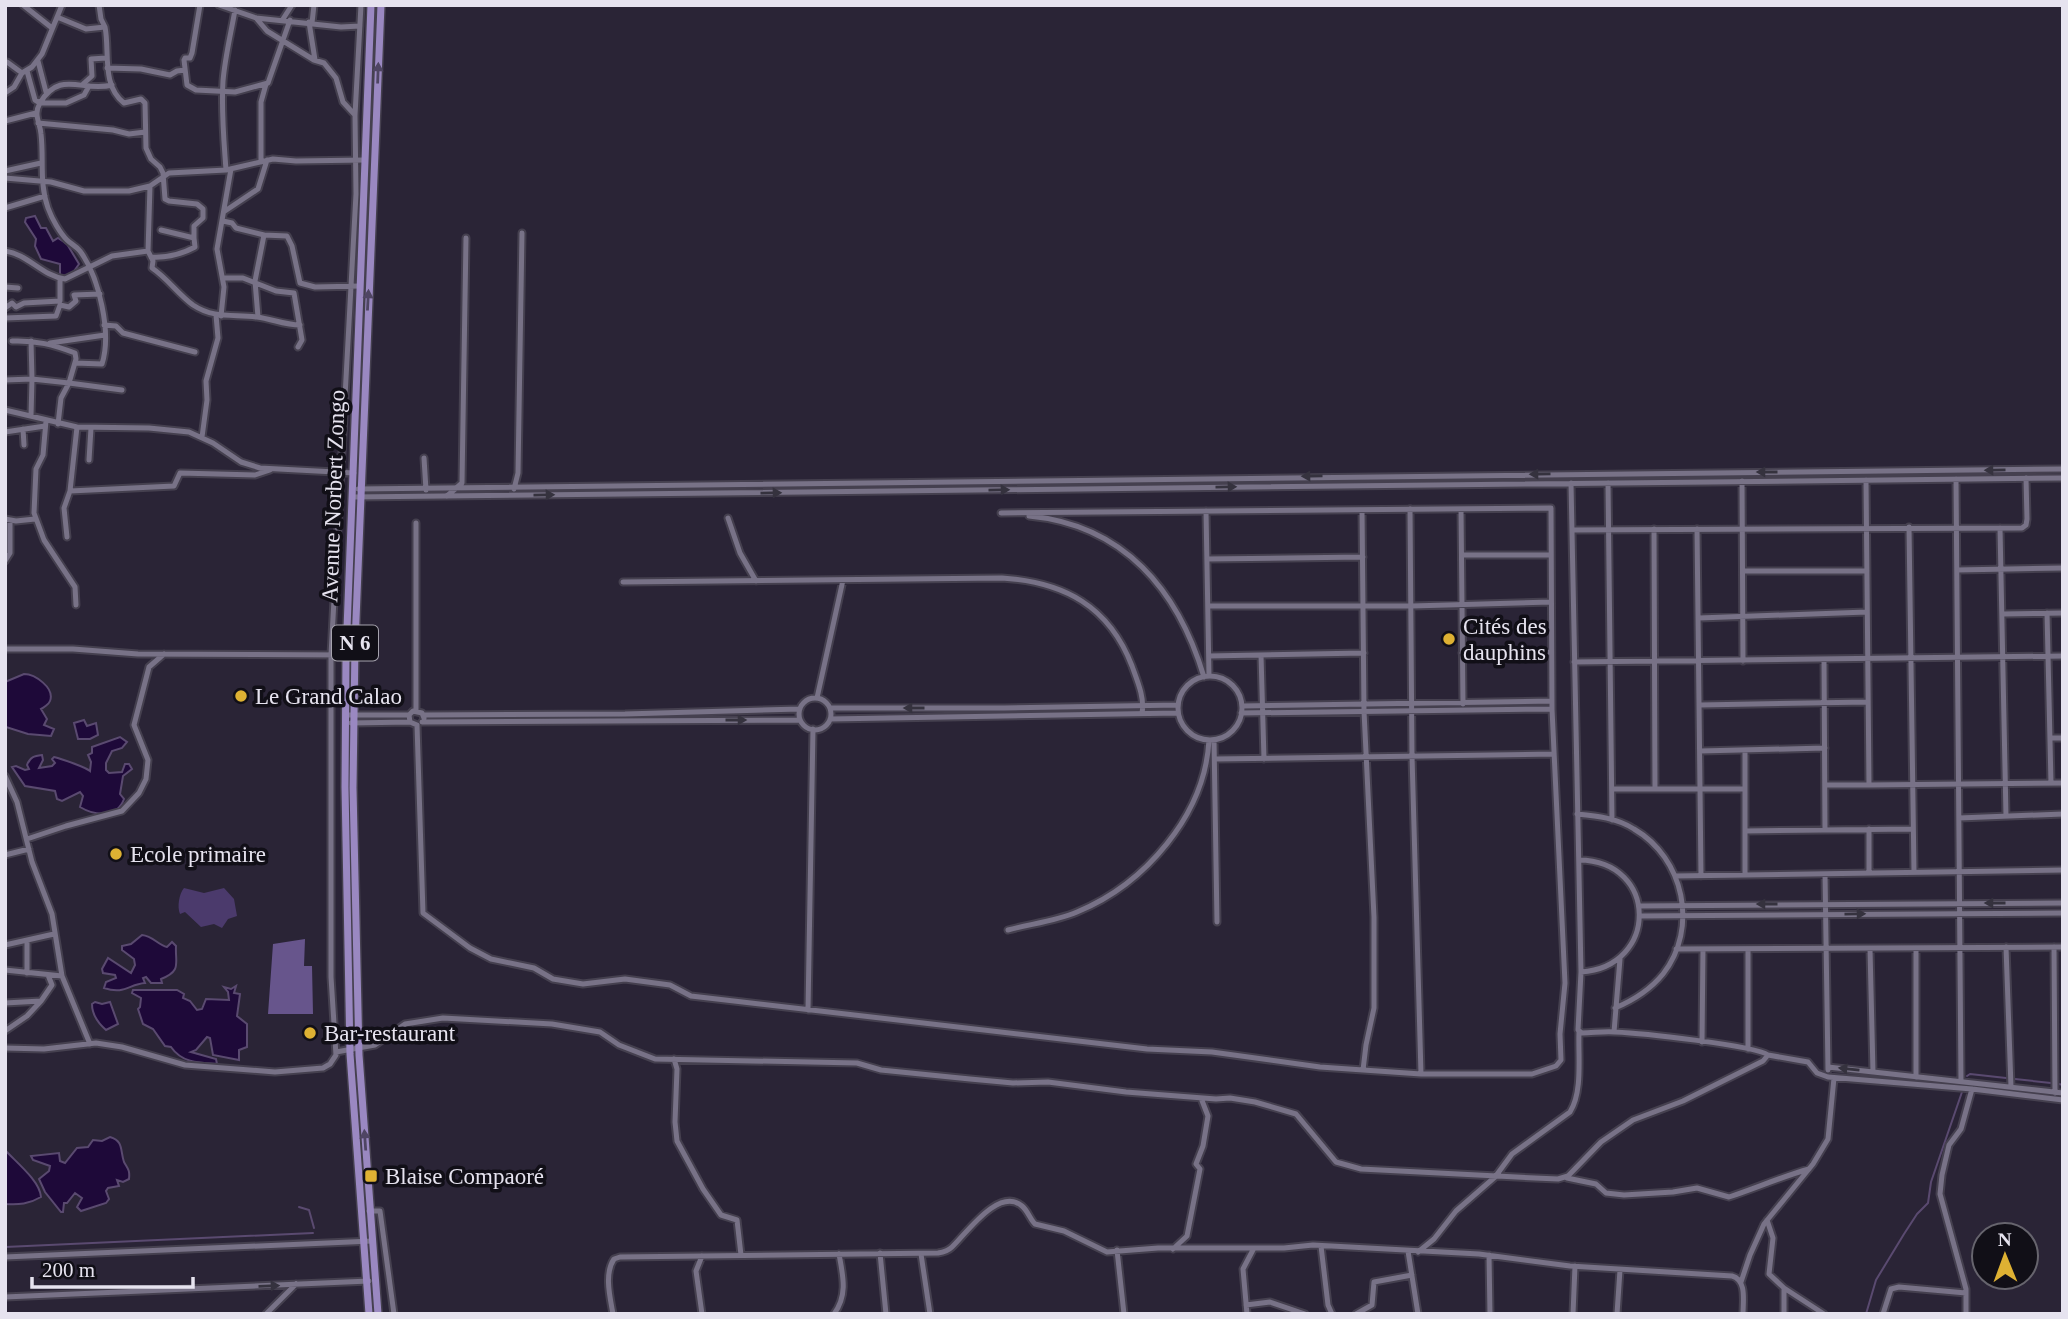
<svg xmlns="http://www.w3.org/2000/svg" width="2068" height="1319" viewBox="0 0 2068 1319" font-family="'Times New Roman',serif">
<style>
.green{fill:#4b3a6c}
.forest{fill:#67558c}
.water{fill:#1e0939;stroke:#5a4a70;stroke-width:2}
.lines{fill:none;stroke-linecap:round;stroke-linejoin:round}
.stream{stroke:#5a4a70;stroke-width:2}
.minor-casing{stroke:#45404f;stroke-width:9}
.major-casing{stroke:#45404f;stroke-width:10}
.minor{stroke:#787287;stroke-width:5}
.major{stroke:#9a88c1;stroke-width:7}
.oneway{fill:#4f4563}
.oneway2{fill:#35323e}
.poi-dot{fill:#deb133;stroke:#110f17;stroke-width:2.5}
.labels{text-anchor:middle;stroke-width:7;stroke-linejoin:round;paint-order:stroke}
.shield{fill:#110f17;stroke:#a6a3ae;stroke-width:2}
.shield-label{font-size:21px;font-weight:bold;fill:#e6e3ef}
.street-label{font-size:23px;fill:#e6e3ef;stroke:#110f17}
.poi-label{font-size:23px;fill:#e6e3ef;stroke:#110f17;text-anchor:start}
</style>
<rect width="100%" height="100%" fill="#2a2436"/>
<path class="green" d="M184,888L204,893L224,888L234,899L237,916L228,919L222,928L214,924L201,927L185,912L180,914C177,907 179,894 184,888Z"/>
<path class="forest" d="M305,939L304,966H312L313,1014H268L273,944Z"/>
<path class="water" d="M35,216L41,228H46L53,241L58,238L67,244L79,264L72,274L62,278L60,277V264L41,259L35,246L36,239L25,222L26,218Z
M24,674C35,674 55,688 50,701C49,704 43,708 41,709L47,719L44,725L54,729L51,736L28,734L6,727L5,682Z
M84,720L87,726L96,723L98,735L90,739H78L74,723Z
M120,737L127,742L122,748L112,751L106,763V770L109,773L122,772L125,764H129L132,769L123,776L120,794L124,799C117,818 95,816 80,807L83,796L80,792L62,801L57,799L55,791L25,786L12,767L16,766L25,770L29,769L27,765C30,757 34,756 42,755L43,760L39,768L52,766L55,763L52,759L54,757C62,759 85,767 90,771L91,762L88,755L92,753V747Z
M142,935C153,936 158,945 167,947L172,942L176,946C175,963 182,971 161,979L162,983H151L146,977L143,978L145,983C129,984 125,995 104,988L106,982L116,978L115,975L103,973L102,969L108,958L131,973L135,965L134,959L122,950V946L131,944Z
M236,986L234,993L240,994L237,1016L247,1024V1047L239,1050V1060L213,1055L210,1038L207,1037L196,1050L191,1052L216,1059L217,1064C199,1063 182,1063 171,1047L165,1046L153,1029L143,1024L138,1009L140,1007L141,998L132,993L133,990H177L184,994L183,998L190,1001L197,1010L202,1009L206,999L229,1000L228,992L224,987L231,989Z
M95,1002L102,1004L110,1002L118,1024L106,1030C98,1023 92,1014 92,1004Z
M110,1137C124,1141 120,1151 124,1162C128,1169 130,1170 129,1179L123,1182L117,1180L119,1186L108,1188L106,1191L109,1199L106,1203L81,1211L77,1207L82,1198L75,1193L67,1203H64L63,1212H61L45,1192L39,1179L49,1171L50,1166L33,1160L31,1156L59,1153L60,1161L65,1163L77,1148L88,1147L93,1140L102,1141Z
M5,1150C16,1162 40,1181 41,1197C29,1204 19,1205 5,1204Z"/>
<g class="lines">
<path class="stream" d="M1967,1076L1970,1074L2006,1078
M2015,1079L2051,1083
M2059,1084L2063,1085
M299,1207L309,1210L314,1228
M5,1247L313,1233
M1866,1314L1876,1280L1904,1234L1917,1214L1928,1203L1931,1182L1962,1092"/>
<defs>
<path id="minor" d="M23,5L52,28
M99,5L101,19L105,27
M200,5L192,53L190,58H185L184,60L187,85L196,90L235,92L268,83L290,20
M219,5L256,18L341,27L360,26
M57,17L86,29L105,27C110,51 101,85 124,103L141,99L145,103L146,148L151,159L160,167L163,173L165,199L169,201L197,204L203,209V218L194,226V238
M256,18L267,31L314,60L324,63L336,78L343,102L355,115
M283,19L292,5
M309,22L315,60
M312,23L314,5
M38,61L46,92
M5,63L7,62L22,73
M107,68L141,69L170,75L177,71L185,70
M27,71L35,100L40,103C33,115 40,122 41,134C44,159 39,183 48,208C52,219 60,233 67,240C71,244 76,246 80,251C99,277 112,333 102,364L75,363
M83,84L92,76L91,59L106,58
M89,86L84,95L66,103H40C60,69 83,93 112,85
M5,93L14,87L22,73L32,67L42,54L62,5
M5,121L36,113
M38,123L113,130L129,134L145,132
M261,162V102L266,84
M226,170C224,141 221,111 223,81C225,57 231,33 235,10
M5,171L41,163
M5,178L51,182L84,191H129L150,186L169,173L226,170L273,159L296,161L365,160
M150,186L148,251L153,261L152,268C167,278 178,294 193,305C214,319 233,314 257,317C272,319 285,325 300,325
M5,208L45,196
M225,211L258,189L267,160
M223,221L232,223L236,228L264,235L255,281L258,317
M264,235L287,236L292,246L300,283L315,287L360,286
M5,251C28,254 42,276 65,279L112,256L148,251
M151,257C166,258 182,254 195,247L194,238L161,230
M223,278H243L276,291L294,293L302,340L298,347
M5,287L18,288
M5,308L12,303L16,307L24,303L60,301V279
M221,316L224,287L217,249L231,169
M5,318L56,316L60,305L69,307L76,301L74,295L100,294
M104,325L116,326L123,333L195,352
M12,341C36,340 54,345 75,353L76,359L69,383L32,379L31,341
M50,343L105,335
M5,380L32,379L31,416
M5,410L77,427L149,428L189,432L213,443L241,462L260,468L354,473
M46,421L43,455L36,469L34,513L44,540L75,587L76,605
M58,424L61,398L69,383L122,390
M23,429L24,445
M5,432L45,426
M202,437L207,400L206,381L218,338L216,315
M424,458L426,490
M89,460L91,428
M1956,479L1961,1082
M1866,480L1869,785L2063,783
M1742,481L1743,661
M1571,483L1581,972L1578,1030L1582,1033C1593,1033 1604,1031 1615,1032C1638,1033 1754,1045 1768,1055
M1608,483L1612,820
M358,489L2063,469
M514,489L518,473L522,233
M70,491L174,486L180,473L255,475L270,470
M447,496L462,483L466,238
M353,497L2063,478
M1410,509L1412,756L1421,1074
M1461,509L1463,704
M1362,510L1364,711L1374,917V1008L1366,1045L1363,1070
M1206,511L1209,676
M1029,516C1124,525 1178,590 1204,677
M728,518L740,553L756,581
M5,519L16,521L35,519
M1909,527L1914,872
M2000,528L2006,816
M1654,529L1655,789
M1697,529L1701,876
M1572,530L2022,528L2026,525L2027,519L2026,478
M67,537L64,508L70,491L77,427
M1462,555H1551
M1207,559L1363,557
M5,561L10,553V520
M1957,570L2063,568
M1743,571H1867
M623,582L1002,578C1064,582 1109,606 1132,666C1137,680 1145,698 1142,713
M1208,606H1412L1551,602
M2047,613L2051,783
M2003,614L2063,613
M1699,618L1867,612
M5,649H73L138,654L346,655
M1462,653L1551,652
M1261,655L1264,759
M1209,656L1364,653
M1824,660L1825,830
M1574,662L2063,656
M1178 708a32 32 0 1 1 64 0a32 32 0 1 1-64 0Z
M817,698L843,580
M799 714a16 16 0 1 1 32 0a16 16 0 1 1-32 0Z
M1700,705L1867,702
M1242,706L1552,701
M830,708H1004L1178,705
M416,710V523
M1241,713L1552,709
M346,715H409
M423,715L625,714L800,709
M830,719L1178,713
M410,722L409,715L413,711L422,713L424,718
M422,722L800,720
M351,723L410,722L417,725
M417,725L423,913L470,948L491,959L534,968L553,979L583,984L625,979L670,985L691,996L1147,1049L1212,1052L1320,1067L1421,1074H1532L1556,1066L1561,1060L1560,1034L1565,983L1552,709L1551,508L1001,513
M2051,738H2063
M1214,740L1217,922
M1700,751L1825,748
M1215,759L1554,754
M5,776L17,802L32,862L52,914L62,976L90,1044
M1825,785H1869
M1612,789H1745
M1577,814C1597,816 1617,818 1634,829C1684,858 1699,928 1663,974C1650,990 1634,1000 1615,1008
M1959,818L2063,814
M1869,829V873
M1745,831L1913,829
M27,839L66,826L122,811L139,793L146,779L148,760L134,725L149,667L164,654
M5,855L29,849
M1579,860C1659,861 1659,967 1581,972
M1825,874L1828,1070
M1745,875V750
M1675,876L2063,870
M1639,906L2063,903
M1640,916L2063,913
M1008,930C1030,924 1056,921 1077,912C1145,884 1205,815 1209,740
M5,945L54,934
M2006,947L2011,1087
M2054,947L2055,1093
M1676,949L2063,947
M1748,949V1049
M1870,949L1873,1072
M5,970L62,976
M27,973V941
M5,1003L41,1001L52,985L48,975
M808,1010L813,729
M5,1031L27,1016L41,1001
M1614,1032L1620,959
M1702,1042L1703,949
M5,1048L44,1049L96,1043L122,1047L185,1065L275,1072L323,1068L330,1064L336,1055L331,977V655L356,194L355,115L361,5
M336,1052L375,1045L405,1024L443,1018L552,1024L600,1032L619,1045L655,1059L857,1063L881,1070L970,1079L1013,1083L1048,1082L1126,1092L1216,1099L1230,1098L1255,1102L1296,1114L1336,1162L1361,1169L1535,1178L1558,1179L1568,1176L1601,1142L1633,1120L1683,1101L1763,1061L1768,1055L1808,1062L1817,1073L1828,1077L1972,1089L2063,1100
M674,1059L677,1069L675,1122L677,1141L703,1189L721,1215L737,1220L741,1255
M1828,1067L2063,1093
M1916,1077V949
M1567,1178L1596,1184L1606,1193L1624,1195L1673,1192L1697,1188L1729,1197C1756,1188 1781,1177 1809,1169
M369,1211H380L394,1314
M1767,1220L1773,1238L1769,1274L1784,1288V1314
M1321,1246L1328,1305L1332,1314
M1173,1249L1187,1236L1200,1169L1196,1164L1203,1146L1208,1116L1201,1098
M1117,1250L1124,1314
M1408,1251L1418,1314
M1418,1252L1434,1239L1456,1211L1495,1177L1512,1154L1570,1112C1583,1091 1578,1056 1579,1032
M880,1253L886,1314
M921,1254L930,1314
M1489,1255L1490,1314
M5,1257L372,1241
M1741,1282L1750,1255L1764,1224L1813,1164L1828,1139L1834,1078
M1784,1288L1824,1314
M5,1297L369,1281
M1246,1305L1270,1302L1305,1314
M266,1314L296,1284
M613,1314C610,1297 604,1274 614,1259L620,1257L938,1253C944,1252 948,1251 952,1247C966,1234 999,1186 1022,1206C1028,1211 1030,1219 1035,1224L1064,1231L1107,1252L1158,1248H1284L1313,1245L1479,1254L1570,1266L1732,1276C1747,1280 1743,1301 1743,1314
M702,1314L696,1271L702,1256
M834,1314C848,1295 843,1276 839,1254
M1247,1314L1243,1269L1254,1248
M1356,1314L1372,1305L1374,1282L1412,1275
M1573,1314L1575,1266
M1617,1314L1620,1270
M1883,1314L1891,1289L1899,1287L1966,1293
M1966,1314V1289L1940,1194L1942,1175L1949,1145L1961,1129L1972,1089"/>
<path id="major" d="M369,1314L350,1054L345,787L346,655L371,5
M378,1314L359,1055L353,788L355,644L381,5"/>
</defs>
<use href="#minor" class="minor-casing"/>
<use href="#major" class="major-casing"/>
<use href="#minor" class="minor"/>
<use href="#major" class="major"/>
</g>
<defs><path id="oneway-solid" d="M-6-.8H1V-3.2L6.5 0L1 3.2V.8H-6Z" transform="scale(1.75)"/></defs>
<g class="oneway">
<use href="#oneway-solid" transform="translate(378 73) rotate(-88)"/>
<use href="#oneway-solid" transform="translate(368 300) rotate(-87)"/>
<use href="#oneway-solid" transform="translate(365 1140) rotate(-94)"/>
</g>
<g class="oneway2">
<use href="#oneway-solid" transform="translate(1995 470) rotate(179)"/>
<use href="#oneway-solid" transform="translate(1767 472) rotate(180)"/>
<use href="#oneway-solid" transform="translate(1540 474) rotate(179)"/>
<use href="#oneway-solid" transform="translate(1312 476) rotate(179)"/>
<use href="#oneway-solid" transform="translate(1226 487) rotate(-1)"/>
<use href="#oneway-solid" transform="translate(999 490) rotate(-1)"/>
<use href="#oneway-solid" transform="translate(771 493) rotate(-1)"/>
<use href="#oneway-solid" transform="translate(544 495) rotate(-1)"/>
<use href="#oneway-solid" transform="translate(914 708) rotate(-180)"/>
<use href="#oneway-solid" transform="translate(736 720)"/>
<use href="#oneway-solid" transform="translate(1995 903) rotate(180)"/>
<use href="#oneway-solid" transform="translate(1767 904) rotate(180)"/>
<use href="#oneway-solid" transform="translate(1855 914) rotate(-1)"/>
<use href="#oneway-solid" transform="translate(1849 1069) rotate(-174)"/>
<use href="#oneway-solid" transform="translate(269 1286) rotate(-2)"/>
</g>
<g class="poi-dot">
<circle cx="1449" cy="639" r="7"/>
<circle cx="241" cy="696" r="7"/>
<circle cx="116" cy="854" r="7"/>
<circle cx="310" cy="1033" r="7"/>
<rect x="364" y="1169" width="14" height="14" rx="3.5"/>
</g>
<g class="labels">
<rect class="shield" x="332" y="625.5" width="46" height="35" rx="5"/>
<g class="shield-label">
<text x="355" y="650">N 6</text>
</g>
<g class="street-label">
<text transform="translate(333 496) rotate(-88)" y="8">Avenue Norbert Zongo</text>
</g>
<g class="poi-label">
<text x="1463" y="634">Cités des<tspan x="1463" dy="26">dauphins</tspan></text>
<text x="255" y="704">Le Grand Calao</text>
<text x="130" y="862">Ecole primaire</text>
<text x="324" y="1041">Bar-restaurant</text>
<text x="385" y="1184">Blaise Compaoré</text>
</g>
</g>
<rect width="2068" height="1319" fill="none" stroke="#e6e3ef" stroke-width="14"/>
<g transform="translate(2005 1256) rotate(359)"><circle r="33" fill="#110f17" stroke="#66646d" stroke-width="2"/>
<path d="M0-5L12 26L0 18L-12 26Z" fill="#deb133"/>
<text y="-10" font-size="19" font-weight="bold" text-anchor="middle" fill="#e6e3ef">N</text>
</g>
<path d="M32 1277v10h161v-10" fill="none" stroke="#e6e3ef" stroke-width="3.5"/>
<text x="42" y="1277" font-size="21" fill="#e6e3ef" stroke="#110f17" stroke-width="5" paint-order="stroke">200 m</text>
</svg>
